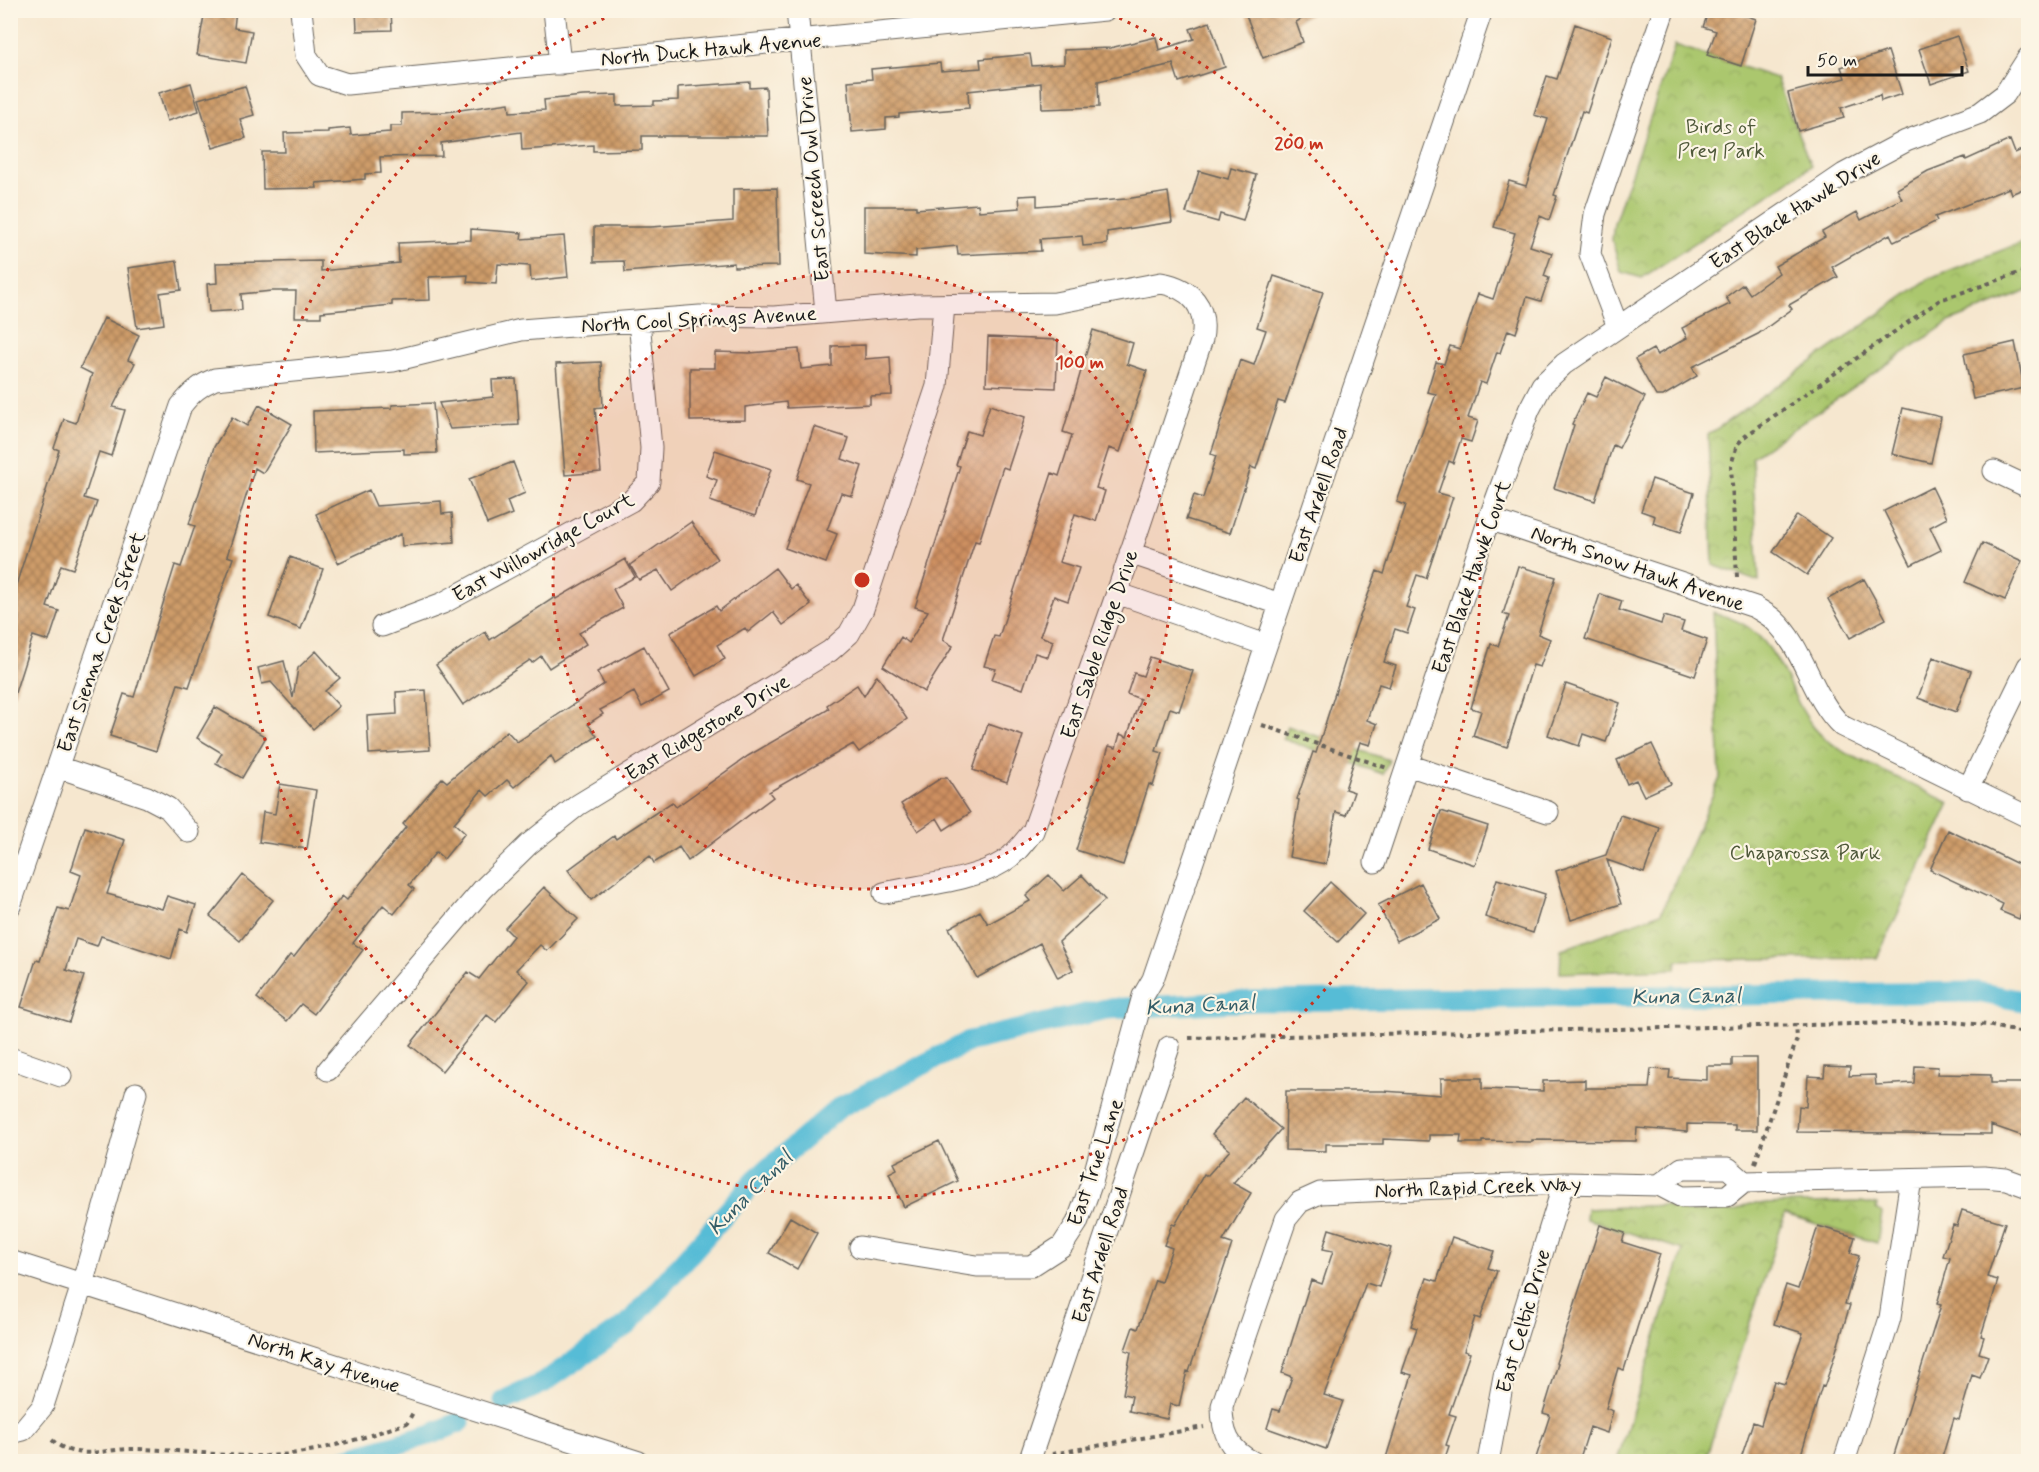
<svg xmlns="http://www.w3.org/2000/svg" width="2039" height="1472" viewBox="0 0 2039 1472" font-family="Mynerve,sans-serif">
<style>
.park{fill:url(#park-crowns);stroke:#647245;stroke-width:1.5}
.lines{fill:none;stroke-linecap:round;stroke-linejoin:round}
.canal{stroke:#57bcd6;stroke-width:21}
.building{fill:url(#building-cross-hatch)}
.minor-casing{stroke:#68635b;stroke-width:23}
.path{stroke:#68635b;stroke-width:4;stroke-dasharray:4.5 4.5;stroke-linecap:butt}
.minor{stroke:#fff;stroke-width:21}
.ring{fill:none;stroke:#c8321e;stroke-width:3;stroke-dasharray:3 6}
.labels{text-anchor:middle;stroke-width:4.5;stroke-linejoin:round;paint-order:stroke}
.street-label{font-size:21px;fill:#1c1c1c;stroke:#fcf5e5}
.park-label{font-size:21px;fill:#4e5839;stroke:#fcf5e5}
.water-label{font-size:22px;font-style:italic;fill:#345c66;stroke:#fcf5e5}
.centre{fill:#c8321e;stroke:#fcf5e5;stroke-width:3}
.ring-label{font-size:18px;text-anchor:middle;font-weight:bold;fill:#c8321e;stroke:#fcf5e5;stroke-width:4.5;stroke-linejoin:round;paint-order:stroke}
</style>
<defs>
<pattern id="park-crowns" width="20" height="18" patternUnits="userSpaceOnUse" patternTransform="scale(1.5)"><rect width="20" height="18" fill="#abc76e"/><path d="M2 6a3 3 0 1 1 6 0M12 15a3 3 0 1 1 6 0" fill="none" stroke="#93aa5f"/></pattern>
<pattern id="building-cross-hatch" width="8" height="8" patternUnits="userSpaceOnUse" patternTransform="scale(1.5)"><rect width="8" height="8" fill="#ce9c69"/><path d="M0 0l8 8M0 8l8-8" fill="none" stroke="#a67e56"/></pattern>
</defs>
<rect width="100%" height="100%" fill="#fcf5e5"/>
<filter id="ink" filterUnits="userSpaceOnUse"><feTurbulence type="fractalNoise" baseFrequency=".0167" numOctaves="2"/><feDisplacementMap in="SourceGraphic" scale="12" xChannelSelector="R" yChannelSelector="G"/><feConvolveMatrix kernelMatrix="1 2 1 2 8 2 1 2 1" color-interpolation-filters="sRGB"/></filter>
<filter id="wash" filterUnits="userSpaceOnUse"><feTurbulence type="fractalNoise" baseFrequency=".008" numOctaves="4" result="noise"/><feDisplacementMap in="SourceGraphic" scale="24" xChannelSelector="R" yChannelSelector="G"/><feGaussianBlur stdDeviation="1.35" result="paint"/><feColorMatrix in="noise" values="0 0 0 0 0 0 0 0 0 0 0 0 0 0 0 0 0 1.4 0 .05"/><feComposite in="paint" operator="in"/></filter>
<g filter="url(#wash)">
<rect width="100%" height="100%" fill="#f6e7cf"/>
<path class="park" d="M1675,45L1776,78L1811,166L1642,278L1621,272L1612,240L1614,223Z
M2028,240V291L1949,322L1752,457L1759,582L1713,565L1708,435L1930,278Z
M1713,612C1727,617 1742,621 1754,632C1783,656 1790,697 1812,725C1820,736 1832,744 1844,752L1950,803L1877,958L1677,960L1676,969L1560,973L1561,950L1661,913L1720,778Z
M1287,726L1389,760L1383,774L1283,739Z
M1861,1202L1877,1205L1876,1209L1882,1213L1877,1243L1785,1214L1705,1461H1617L1683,1250L1586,1219L1587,1209L1665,1205L1683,1212L1735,1211L1749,1204Z"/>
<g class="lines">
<path class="canal" d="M504,1401L543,1383L628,1324L756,1179L840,1107L970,1041L1106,1009L1254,1001L1977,992L2028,1002
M336,1462L432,1434L460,1422"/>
</g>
<g id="blocks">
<path class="building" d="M205,10H236L234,28L252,31L246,63L197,55Z
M356,10H391L392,30L357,31Z
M1244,10H1317L1296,22L1303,42L1263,58Z
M1709,10H1729L1756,19L1741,66L1707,55L1716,31L1703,27Z
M1210,22L1225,67L1179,82L1173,64L1098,81L1099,107L1042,109L1041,83L968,91L969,108L899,114V117L886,118V129L852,132L848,81L872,79L871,69L940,63L941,71L981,68L980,59L1030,54L1032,66L1064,64V50L1110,48L1156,37L1159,50L1194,39L1190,29Z
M1575,24L1612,37L1587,113L1582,111L1554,195L1557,196L1549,220L1540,216L1530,246L1552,253L1544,276L1549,278L1541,301L1527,297L1516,333L1508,330L1500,353L1497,352L1486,384L1480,382L1468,418L1478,421L1471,442L1461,439L1453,463L1449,461L1438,493L1453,497L1426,578L1417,575L1406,607L1415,610L1407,633L1395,629L1384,662L1396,666L1389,687L1379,684L1367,720L1377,724L1370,745L1360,742L1345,789L1354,792L1346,815L1336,812L1326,864L1289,857L1299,800L1297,799L1313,752L1316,753L1356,627L1377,571L1384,574L1406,505L1397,502L1436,394L1427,392L1436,362L1444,364L1450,346L1460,349L1478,294L1493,299L1515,233L1494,227L1509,181L1526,186L1548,119L1534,115L1547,76L1557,79Z
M1957,36L1969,71L1931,84L1919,49Z
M1888,51L1902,94L1881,101L1880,95L1841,108L1844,118L1798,131L1788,93L1845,78L1841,67Z
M750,82V88L766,87L768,136H642V150L593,151V145L522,150L521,132L441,143L442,156L380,157L381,173L365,174V179L316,183L317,188L263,189L262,152H285L284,133L328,132V130L350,128L351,135L390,132V126H402V113L446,112L509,103L510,112L545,110L544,100L583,96L617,95V106L654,105V101L678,100V87Z
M191,83L199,111L167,121L159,93Z
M245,86L254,115L240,119L246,138L213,148L198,99Z
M2010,140L2015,153L2028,147V187L2011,194L2009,188L1935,217L1937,221L1894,242L1890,234L1832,267L1838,277L1789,305L1792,309L1758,334L1692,367L1697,376L1663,396H1656L1635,359L1653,349L1657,355L1687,338L1682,328L1730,304L1726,297L1743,284L1750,294L1779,273L1775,266L1825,237L1822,232L1857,212L1861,220L1902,199L1897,189L1928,171L1965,157L1966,160Z
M1231,168L1256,175L1243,221L1220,214L1218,222L1186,213L1199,171L1228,179Z
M777,188L779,266L734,267V263L625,272L624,261L594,262V227H651L733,221V189Z
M1168,192L1172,222L1107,232V244L1083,246L1082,236L1040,239L1041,251L958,255L957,246L916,250V257L864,254V206H916V209L978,204L979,211L1020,208L1019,196L1037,195V206L1126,199Z
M471,229L522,233L521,239L564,236L568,277L531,281L530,266L498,264L496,284L467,282L468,275L429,277L430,300L392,301V305L321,312V317H295L296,291H272L241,294L242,310L209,312L207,284L217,283L216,263L321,261V271L399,263L398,243L471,240Z
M177,261L181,290L160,293L164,324L137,328L128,268Z
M1274,276L1323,292L1285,403L1278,401L1256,469L1251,467L1230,533L1186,519L1194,495L1203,498L1216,456L1211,454L1240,360L1254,365L1266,330L1257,327Z
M104,318L139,335L128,360L135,363L113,407L125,410L111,456L99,452L96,461L84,498L97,502L73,569L61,565L47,607L59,611L49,641L33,636L14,696H10V604L59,450L54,448L64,419L76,423L92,374L80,368Z
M1093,330L1133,343L1127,364L1147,371L1120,452L1109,448L1096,488L1105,491L1096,521L1075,514L1059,562L1079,568L1068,601L1054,596L1040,636L1053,641L1048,657L1035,653L1023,689L992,679L996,669L984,666L994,636L999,637L1052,473L1059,476L1072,435L1063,432Z
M988,337L1058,340L1056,388L986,385Z
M2015,342L2024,388L1973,399L1964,354Z
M865,345V359L890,357L892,395L870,396V404L787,408L786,402L745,407V420L690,421V368H715V352L750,353L799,349L801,369L832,366V346Z
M601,362L603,407L595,408L601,472L565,475L556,364Z
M1606,377L1645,397L1619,448L1613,445L1595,501L1554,488L1574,425L1572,424L1587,393L1596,397Z
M516,379L519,425L450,429L439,403L493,397L492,380Z
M433,403L437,453L404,454V449L314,453L313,411L392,408V405Z
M259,405L292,424L263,473L255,468L227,556L233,558L189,687L178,684L156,751L110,736L124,694L134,697L175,565L181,567L195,526L189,524L214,447L232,417L247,426Z
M990,405L1025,417L1008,469L1003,467L979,542L975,541L943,640L953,646L924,692L883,666L901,637L909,643L928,611L915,607L960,466L956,465L967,431L980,435Z
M1903,408L1941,417L1931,463L1892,454Z
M814,427L849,438L842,459L862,466L852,496L841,493L827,530L837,534L826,563L785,548L809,483L797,479Z
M715,450L771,469L755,516L710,501L717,480L706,476Z
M513,462L525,493L507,501L512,514L487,524L469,479Z
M1652,479L1694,493L1681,532L1653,523L1655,516L1641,511Z
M1932,487L1947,518L1930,527L1941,550L1911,565L1884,511Z
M369,490L376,506L441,501L442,514L452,513L454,542L402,546L401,534L338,563L316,514Z
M1797,515L1831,538L1807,575L1773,552Z
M691,522L717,559L672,591L658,570L639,580L630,565Z
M1982,543L2022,561L2005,600L1965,582Z
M290,557L323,569L301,629L269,617Z
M625,559L635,577L613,589L623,608L579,633L586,644L549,668L541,656L532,663L530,660L463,705L436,665L485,632L490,640L555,597L556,599Z
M1518,566L1556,577L1538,634L1550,639L1540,667L1533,665L1507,747L1473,736L1481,711L1471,708L1491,644L1498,646L1509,616L1503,614Z
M775,568L791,589L796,585L811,605L783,625L773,612L748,632L745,628L717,645L725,659L696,676L670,633L716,606L719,611Z
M1864,579L1886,619L1850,638L1828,599Z
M1600,594L1622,601L1619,610L1661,624L1664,616L1684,622L1681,631L1707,640L1695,676L1585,639Z
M644,646L669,692L642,707L634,692L600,710L603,714L588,724L597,736L555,764L551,756L514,787L507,780L488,796L482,790L454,823L465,833L444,859L436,852L409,885L414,889L394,914L383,905L353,943L363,950L314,1014L301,1004L287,1021L257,998L290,955L294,957L342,896L347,900L406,827L403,824L442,778L447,782L507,731L517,742L604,684L597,672Z
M316,651L340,678L325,691L339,706L313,729L271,682L262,684L258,668L284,661L293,698L298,668Z
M1150,657L1193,671L1179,711L1170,708L1156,751L1163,753L1153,786L1149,784L1123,865L1076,850L1109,746L1116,748L1120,734L1127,737L1140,699L1127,694L1134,673L1143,676Z
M1933,657L1971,671L1956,712L1918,698Z
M877,675L907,719L859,752L853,744L769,792L773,797L688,861L679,847L654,863L650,856L591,900L568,870L614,836L616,839L672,802L676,807L748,756L829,709L827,705L857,685L864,696Z
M1566,684L1620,703L1606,742L1583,734L1579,746L1548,735Z
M426,690L430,750L369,754L367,716L397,714L396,692Z
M215,707L266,737L242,778L216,763L222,753L197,738Z
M988,724L1023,736L1007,782L973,770Z
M1652,744L1671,784L1644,796L1636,780L1627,784L1617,760Z
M941,778H947L970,813L944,830L937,818L918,831L901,804Z
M280,784L316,790L307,849L259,842L263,812L275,814Z
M1441,811L1488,826L1475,865L1428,849Z
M1620,815L1660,828L1644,873L1607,860L1621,904L1571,920L1556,871L1606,855Z
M85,827L125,840L107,894L162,909L167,896L196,905L187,932L180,929L171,959L101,936L97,946L76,939L66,970L84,976L69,1022L21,1007L36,960L40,961L58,908L69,911L81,875L71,871Z
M1948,830L2028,869V912L2023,910L2019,919L2000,911L2003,904L1930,870Z
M243,875L273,900L240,941L210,916Z
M1049,875L1064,891L1082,875L1105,900L1059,942L1073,970L1058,978L1040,943L977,978L949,928L980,911L988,924L1030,901L1026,896Z
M1497,879L1545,894L1533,933L1485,917Z
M1330,882L1364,914L1338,942L1304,911Z
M1421,883L1440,919L1397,941L1378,905Z
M544,887L578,919L547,951L540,945L516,970L529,981L496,1022L487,1015L442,1071L410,1045L468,972L479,979L513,936L505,928Z
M1732,1058H1757V1130H1735V1125L1687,1124V1132L1637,1128L1636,1141L1532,1140V1142L1482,1141V1143H1460L1461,1135H1429V1141L1383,1139V1144H1326V1151L1285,1150L1286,1091H1383L1441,1095V1078H1482V1089L1543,1091V1081L1585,1080V1088H1649L1651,1069L1670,1070L1669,1078L1707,1080V1066H1732Z
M1825,1066L1850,1067L1849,1076L1875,1075L1876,1085L1914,1083L1915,1066L1938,1067L1937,1074L1991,1075V1083H2028V1138L1991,1125V1134L1797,1132L1799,1106L1806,1107L1808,1076L1824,1077Z
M1244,1097L1281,1129L1233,1183L1251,1193L1223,1241L1232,1244L1189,1372L1187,1371L1179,1406L1170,1404L1167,1419L1129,1411L1132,1396L1123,1394L1131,1352L1125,1350L1133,1327L1138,1329L1155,1280L1161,1282L1172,1248L1164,1245L1172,1224L1175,1225L1204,1174L1207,1176L1230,1150L1212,1134Z
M939,1141L958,1181L904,1207L889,1173L897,1169L894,1163Z
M1962,1210L2005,1223L1987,1277L1998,1280L1981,1336L1984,1337L1979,1353L1988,1356L1980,1378L1972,1375L1959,1420L1954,1418L1941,1461H1904L1893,1458L1941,1305L1937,1304L1950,1258L1943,1256L1953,1225L1957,1226Z
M790,1217L817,1233L797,1269L769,1253Z
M1600,1225L1625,1233L1622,1242L1660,1254L1624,1370L1618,1368L1606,1408L1613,1411L1607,1433L1590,1427L1579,1461H1535L1550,1415L1543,1413L1558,1364L1556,1363Z
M1818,1226L1855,1237L1850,1253L1859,1256L1845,1304L1850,1305L1832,1364L1824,1387L1822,1386L1799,1461H1740L1753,1422L1761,1425L1774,1381L1785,1384L1803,1333L1774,1324L1786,1285L1798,1289Z
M1329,1229L1391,1248L1379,1287L1366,1283L1324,1395L1343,1401L1326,1449L1267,1428L1273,1409L1280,1411L1292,1377L1282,1373L1311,1280L1322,1284L1333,1251L1323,1249Z
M1452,1237L1494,1251L1488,1268L1497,1271L1480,1319L1475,1317L1464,1351L1470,1353L1449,1414L1456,1416L1446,1445L1449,1446L1444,1461H1385L1412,1375L1402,1372L1417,1328L1411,1326L1427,1278L1437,1281Z"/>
</g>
</g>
<g filter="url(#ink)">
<use href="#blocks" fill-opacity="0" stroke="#68635b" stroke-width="1.5"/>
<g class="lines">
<defs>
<path id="minor" d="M301,10L306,55L319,75L347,84L1105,10
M554,10L560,64
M797,10L826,312
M1618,327L1590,254L1595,214L1664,10
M1994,471L2028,487
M1489,519L1755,607C1761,611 1769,615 1774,620C1805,649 1811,697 1842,726L2028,817
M1130,553L1280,604
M1117,593L1266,645
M382,626L443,603L631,501L649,482L651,448L639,321
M1408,765L1548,812
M58,767L147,797L168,808L189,832
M1968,789L2028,666
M1375,862L1489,519L1529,410L1542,385L1564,364L1844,174L1906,141L1980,113L2005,94L2028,58
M10,906L181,406C191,393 200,385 215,379L393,361L521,330L700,316L774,317L917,305L1055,303L1161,283C1191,288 1208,307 1202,339L1117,593L1033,831C1024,842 1016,854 1003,862C973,881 920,885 884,893
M10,1058L61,1076
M328,1070L483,889L529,844L578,805L830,651L849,634L863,609L937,386L944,305
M1744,1182L1984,1177L2006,1179L2028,1187
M860,1247L977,1266H1031L1062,1246L1077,1223L1092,1182L1143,996L1153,979L1482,10
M10,1261L639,1462
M10,1433L23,1430L43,1406L82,1285L136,1093
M1029,1462L1169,1047
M1253,1462C1228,1450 1222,1431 1222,1406L1286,1219L1300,1202L1320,1193L1564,1183L1659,1185L1682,1197L1727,1196L1744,1182L1728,1168H1682L1659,1185
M1488,1462L1504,1376L1564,1183
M1844,1462L1890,1318L1911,1179"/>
</defs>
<use href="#minor" class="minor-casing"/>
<path class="path" d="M1737,577L1731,465L1737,445L1744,437L1940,300L2028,270
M1262,725L1387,768
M1189,1038L1950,1022L1987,1025L2028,1034
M1755,1163L1797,1039L1796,1024
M52,1440C76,1462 103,1449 131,1449C174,1449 217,1456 259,1456C310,1456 359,1439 407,1423L414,1411
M1052,1454L1204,1427"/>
<use href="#minor" class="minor"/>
</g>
</g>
<circle cx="862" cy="580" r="309" fill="#c8321e" fill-opacity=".12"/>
<g class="ring">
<circle cx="862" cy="580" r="309"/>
<path d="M1103 11A618 618 0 1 1 621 11"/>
</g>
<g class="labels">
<g class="street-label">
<text transform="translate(711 49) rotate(-5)" y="7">North Duck Hawk Avenue</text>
<text transform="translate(813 179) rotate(-95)" y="7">East Screech Owl Drive</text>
<text transform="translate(1795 210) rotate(-33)" y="7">East Black Hawk Drive</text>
<text transform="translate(699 319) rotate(-3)" y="7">North Cool Springs Avenue</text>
<text transform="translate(1318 495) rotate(-71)" y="7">East Ardell Road</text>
<text transform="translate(543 547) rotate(-29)" y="7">East Willowridge Court</text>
<text transform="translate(1638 568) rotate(19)" y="7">North Snow Hawk Avenue</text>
<text transform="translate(1471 577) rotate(-71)" y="7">East Black Hawk Court</text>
<text transform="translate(101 642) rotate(-71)" y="7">East Sienna Creek Street</text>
<text transform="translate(1099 644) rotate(-71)" y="7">East Sable Ridge Drive</text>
<text transform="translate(707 727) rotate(-31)" y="7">East Ridgestone Drive</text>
<text transform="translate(1095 1162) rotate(-71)" y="7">East True Lane</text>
<text transform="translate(1478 1187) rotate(-2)" y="7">North Rapid Creek Way</text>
<text transform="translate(1100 1255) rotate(-72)" y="7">East Ardell Road</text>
<text transform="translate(1523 1321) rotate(-74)" y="7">East Celtic Drive</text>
<text transform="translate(324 1362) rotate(18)" y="7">North Kay Avenue</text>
</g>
<g class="park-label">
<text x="1721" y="133">Birds of<tspan x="1721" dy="24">Prey Park</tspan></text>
<text x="1805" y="859">Chaparossa Park</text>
</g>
<g class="water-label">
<text transform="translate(1686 995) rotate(-1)" y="8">Kuna Canal</text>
<text transform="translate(1200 1004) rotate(-3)" y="8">Kuna Canal</text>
<text transform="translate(749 1192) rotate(-45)" y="8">Kuna Canal</text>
</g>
</g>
<circle cx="862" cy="580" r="9" class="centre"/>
<g class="ring-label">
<text x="1299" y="149">200 m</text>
<text x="1080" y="368">100 m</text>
</g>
<rect width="2039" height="1472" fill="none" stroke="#fcf5e5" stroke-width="36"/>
<path d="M1808 66v9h154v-9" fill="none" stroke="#1c1c1c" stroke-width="3"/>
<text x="1817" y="66" font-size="18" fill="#1c1c1c" stroke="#fcf5e5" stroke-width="4.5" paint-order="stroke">50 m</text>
</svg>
